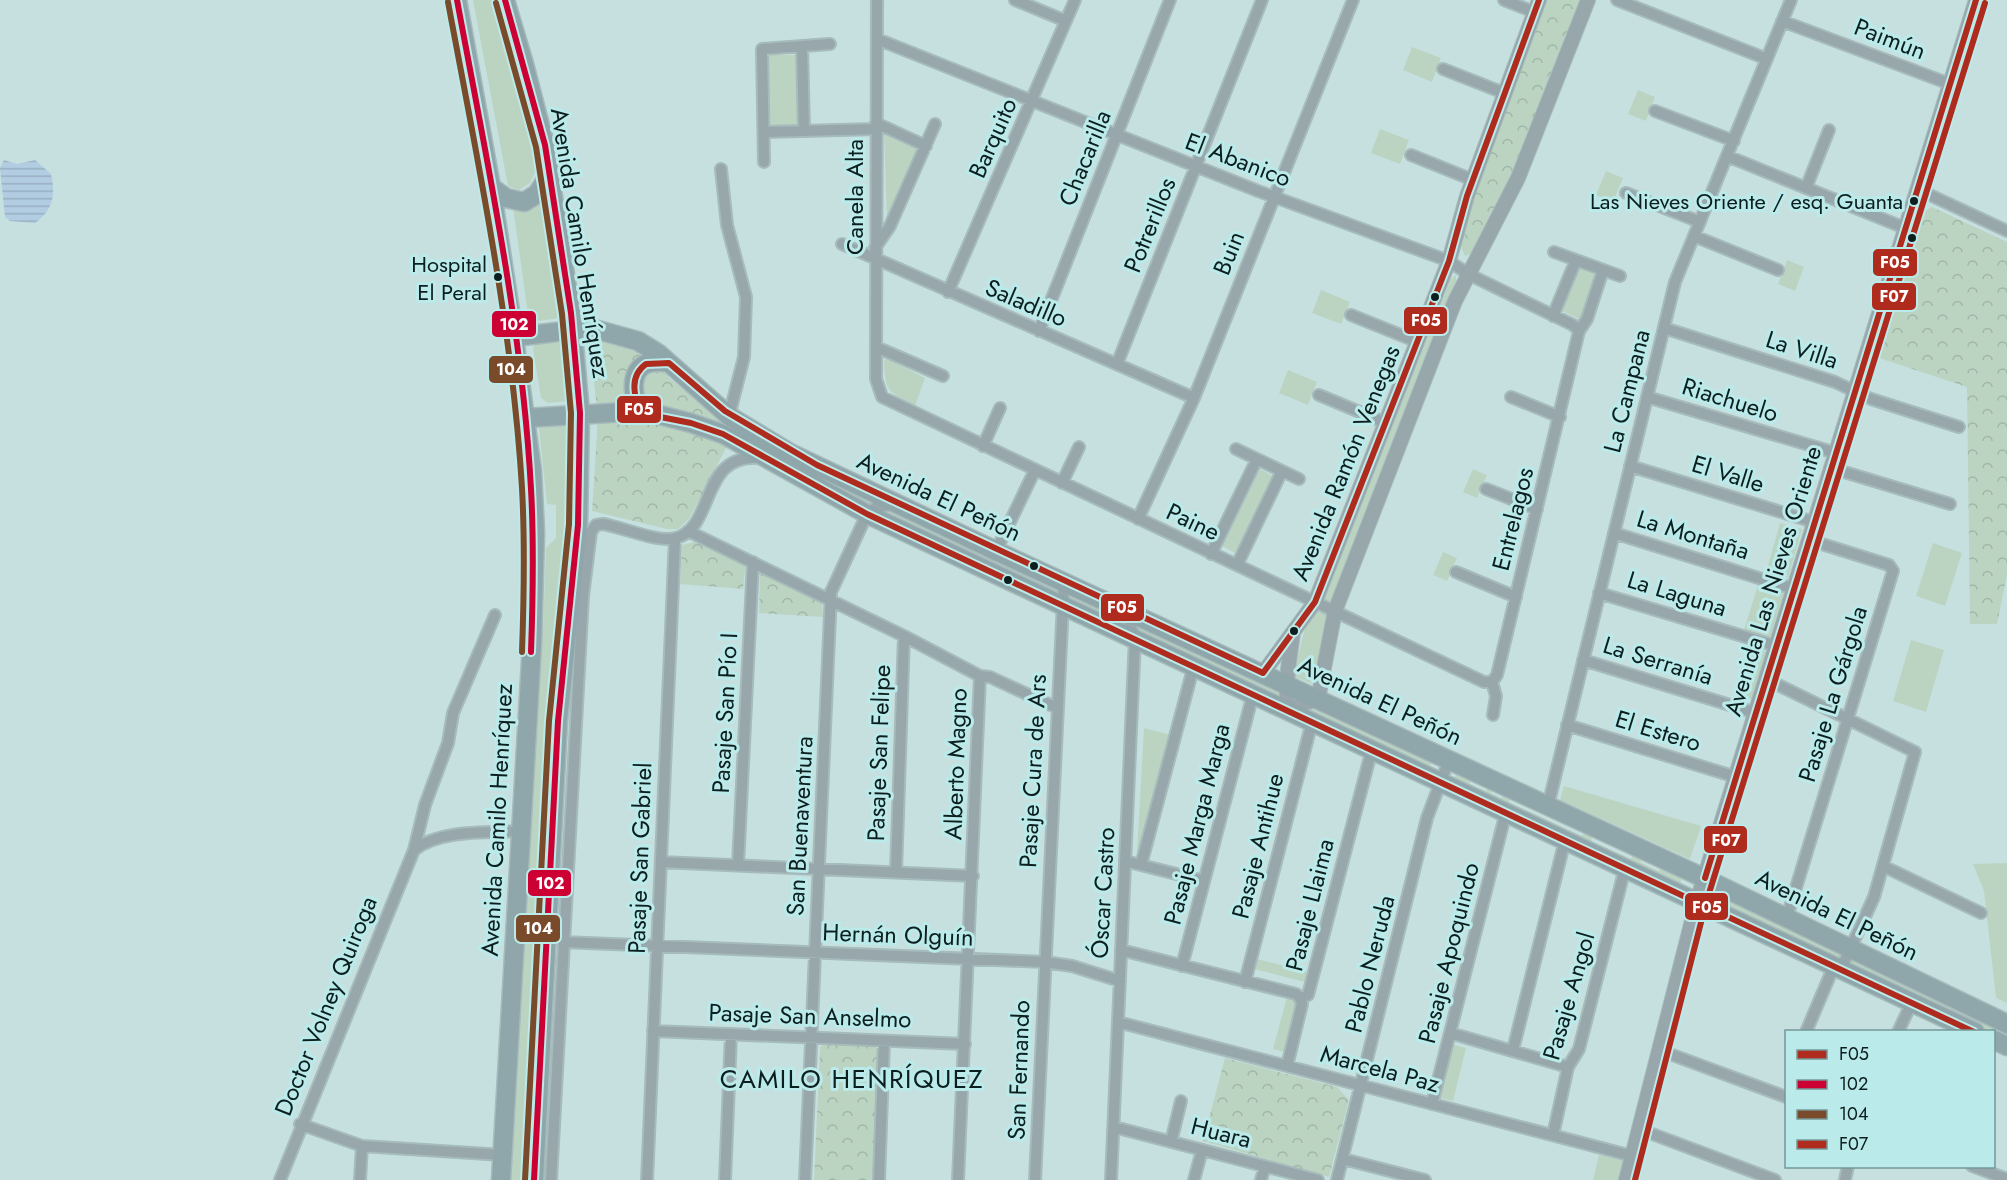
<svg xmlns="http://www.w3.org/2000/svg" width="2007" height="1180" viewBox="0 0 2007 1180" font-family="Jost,sans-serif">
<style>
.grass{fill:#bbd4c2}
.forest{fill:url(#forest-crowns)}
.water{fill:url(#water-rules)}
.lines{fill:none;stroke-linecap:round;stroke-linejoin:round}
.minor-casing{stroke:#a6bbbb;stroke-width:14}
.tertiary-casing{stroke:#a6bbbb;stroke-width:16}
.primary-casing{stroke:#a6bbbb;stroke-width:21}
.minor{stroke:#97a7ac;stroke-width:10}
.tertiary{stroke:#97a7ac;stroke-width:14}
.primary{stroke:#8fa6ab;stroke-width:18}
.bus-1-casing{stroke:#bbeaea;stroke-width:10}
.bus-2-casing{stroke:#bbeaea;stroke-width:10}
.bus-3-casing{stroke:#bbeaea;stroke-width:10}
.bus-4-casing{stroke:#bbeaea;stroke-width:10}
.bus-1{stroke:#af2b1e;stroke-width:6}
.bus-2{stroke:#c03;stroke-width:6}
.bus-3{stroke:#7a4b2a;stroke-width:6}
.bus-4{stroke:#af2b1e;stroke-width:6}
.bus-dot{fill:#0c1e1e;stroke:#bbeaea;stroke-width:2}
.labels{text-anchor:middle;stroke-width:6;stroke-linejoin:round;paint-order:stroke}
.bus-label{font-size:22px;fill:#0c1e1e;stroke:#bbeaea;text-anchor:end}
.street-label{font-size:24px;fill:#0c1e1e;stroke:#bbeaea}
.neighbourhood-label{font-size:26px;letter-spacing:1.5px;fill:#0c1e1e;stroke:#bbeaea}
.line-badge{stroke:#bbeaea;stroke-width:2}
.badge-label{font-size:16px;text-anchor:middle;font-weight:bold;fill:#fff}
</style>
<defs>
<pattern id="forest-crowns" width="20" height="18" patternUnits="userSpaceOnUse" patternTransform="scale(1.5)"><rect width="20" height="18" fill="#bbd4c2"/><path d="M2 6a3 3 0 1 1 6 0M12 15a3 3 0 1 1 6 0" fill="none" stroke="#a0b6a6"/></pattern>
<pattern id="water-rules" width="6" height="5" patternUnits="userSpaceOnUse" patternTransform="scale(1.5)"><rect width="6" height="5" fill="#b2cce2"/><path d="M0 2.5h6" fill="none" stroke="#98afc1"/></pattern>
</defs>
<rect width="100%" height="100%" fill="#c6e0e0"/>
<path class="grass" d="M473,0H493L539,163L530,183L519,190L508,186Z
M1412,47L1441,58L1432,82L1403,70Z
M768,55H797L798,125L770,127Z
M1638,90L1655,97L1646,121L1628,114Z
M884,129L919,148L887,220Z
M1380,129L1409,140L1400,164L1371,153Z
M1606,171L1623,178L1613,202L1596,195Z
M549,187L568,317L529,322L513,207Z
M1787,260L1804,267L1795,291L1778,284Z
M1578,266L1596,274L1585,311L1579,319L1560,310Z
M1456,275V282L1332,600L1312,684L1293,676L1306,624L1325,597L1451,279Z
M1321,290L1350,302L1341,324L1312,313Z
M567,337L574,393L567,401L548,403L541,398L533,349L537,340Z
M888,359L925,378L915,406C888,392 885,392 884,360Z
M1288,370L1317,382L1308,405L1279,393Z
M574,423L572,516L526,1180H509L543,629L546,548L556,538V505L547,504L539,428Z
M783,455L1432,762L1429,769L826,488Z
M1260,469L1275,477L1237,554L1222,546Z
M1473,469L1487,475L1477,498L1463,492Z
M1780,523L1802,529L1788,578L1766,572Z
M1933,543L1962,553L1945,606L1916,596Z
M1443,552L1457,558L1447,581L1433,575Z
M1758,585L1784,593L1770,638L1744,630Z
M1911,640L1944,650L1926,712L1893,701Z
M1748,646L1768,652L1754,700L1734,694Z
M1144,728L1171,735L1142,855L1137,853Z
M1458,770L1470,775V784L1486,791L1488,787L1492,789L1491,793L1501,798L1505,794L1510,796L1509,802L1582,836L1585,830L1593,834L1591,841L1631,859L1634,853L1643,857L1640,862L1659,871L1663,864L1683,874L1680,884L1454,780Z
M1564,786L1701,826L1690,859L1560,800Z
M2007,863V1003L1996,998L1984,891L1973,864Z
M1722,894L2007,1030V1044L1994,1032L1981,1031L1720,903Z
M1257,959L1308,972L1305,982L1254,969Z
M1287,997L1296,999L1298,1003L1285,1052L1273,1049Z
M1451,1044L1466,1048L1453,1101L1437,1097Z
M1599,1155L1623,1161L1618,1180H1593Z"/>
<path class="forest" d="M1546,0H1584L1511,184L1474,252L1465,256L1461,247L1478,173Z
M1932,207L2007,242V575L1997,624H1970L1967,387L1879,358L1925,211Z
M589,338H605L648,353L670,379L736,429L689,519L678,529H667L592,511L598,417Z
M697,537L746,561L743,589L680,584L682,545L695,542Z
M760,569L822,599L823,617L759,613Z
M824,1044L874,1046L879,1050L875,1180H814L820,1047Z
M1225,1058L1337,1087L1349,1100L1329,1177L1203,1141Z"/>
<path class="water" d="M4,160L17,164L35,160L51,174C56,195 53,210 35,223L10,221L5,217L0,168Z"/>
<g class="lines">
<defs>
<path id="minor" d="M877,0L876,379L882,397L1484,682H1492
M1015,0L1066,21
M1504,0L1534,12
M1617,0L1767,59
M1782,21L1950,84
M877,39L1258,191L1449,261L1468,274L1573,325L1579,331
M802,46L804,131
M1443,69L1504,93
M1655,111L1734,141
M876,123L926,146
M765,132L876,129
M1411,155L1473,180
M1727,156L1905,228
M764,162L762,49L830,44
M721,169L727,225L746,297L744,357L729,416
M1806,188L1829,130
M1917,189L2007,231
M1626,193L1700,222
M1694,236L1778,270
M842,244L1194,398
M875,248L890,226L935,124
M1554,252L1620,276
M948,292L1075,0
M1351,315L1418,342
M1553,316L1576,260
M1664,328L1835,382L1871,399L1959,427
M1039,331L1170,0
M1579,331L1587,319L1603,270
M876,347L943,376
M1117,364L1262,0
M1319,395L1386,423
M1511,397L1560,417
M1647,397L1836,453
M983,446L1000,408
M1236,449L1299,479
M1630,466L1814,522
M1831,468L1950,504
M1062,483L1079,447
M1486,489L1537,509
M1138,519L1194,398L1353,0
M688,531L904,636L980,676L958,1180
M1614,533L1794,589
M996,551L1035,470
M1211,554L1257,459
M1237,565L1282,471
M1456,572L1516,597
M1599,593L1776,646
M1583,660L1756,713
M980,676L990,677L1057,708
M1766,679L1915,752L1874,897L1841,969
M1492,682L1497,675L1579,331
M1492,682L1496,696L1493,715
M1567,725L1736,777
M1548,806L1675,282L1791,0
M414,850C440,829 488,833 520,831
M1125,861L1204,881
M661,862L973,876
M738,865L753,562
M1141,865L1194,665
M1883,866L1981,913
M896,872L904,636
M1787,917L1893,571L1889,565L1809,540
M563,942L1045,962L1072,966L1120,981
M1121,950L1296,994L1300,998
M1182,966L1253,694
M1245,982L1312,722
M1300,998L1308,995L1372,749
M1118,1022L1632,1156
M653,1031L965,1044
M1806,1032L1834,966
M1898,1032L1912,1002
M1450,1033L1568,1067
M1513,1050L1565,840
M1659,1050L1786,1097
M1287,1066L1302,1004L1300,998
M1432,1104L1506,812
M300,1124L362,1146L503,1155
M1114,1127L1318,1180
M1639,1129L1775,1180
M1553,1135L1568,1067L1579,1049L1625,868
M1171,1142L1181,1101
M1343,1159L1425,1180
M1972,1166L2007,1179
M280,1180L414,850L425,805L448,743L453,713L495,615
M360,1180L362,1146
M551,1180L583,596L591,532L596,525L603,524C622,527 658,543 676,538C716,527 699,452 761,458
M647,1180L675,538
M725,1180L731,1034
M805,1180L831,592L867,514L875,508L894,504
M879,1180L884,1041
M1035,1180L1064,582
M1111,1180L1135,638L1125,610
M1194,1180L1202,1150
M1261,1180L1265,1166
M1337,1180L1427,818L1449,760
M1845,1180L1848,1166"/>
<path id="tertiary" d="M1293,633L1288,669L1286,710L1318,699L1335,611L1455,301L1518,178L1588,0
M1263,673L1315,602L1449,261L1467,196L1539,0
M1626,1180L1697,901L1976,0"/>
<path id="primary" d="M457,0L491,187L514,337L532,471L535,533L532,644L501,1180
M505,0L524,64L545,145L571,313L580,413L578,525L558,721L534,1180
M491,187L506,198L524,202L537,194L550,174
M514,337L591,328L638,341L659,354L729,416L790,453L996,551L1689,871L2007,1024
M640,413C629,386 630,355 669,363
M526,418L626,412L656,414L691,423L723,434L867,514L1975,1032
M1994,1040L2007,1046"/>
</defs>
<use href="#minor" class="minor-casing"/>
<use href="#tertiary" class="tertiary-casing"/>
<use href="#primary" class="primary-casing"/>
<use href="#minor" class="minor"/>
<use href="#tertiary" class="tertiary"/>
<use href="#primary" class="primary"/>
<defs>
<path id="bus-1" d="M1539,0L1467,196L1449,261L1315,602L1263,673L817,465L725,411L669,363L646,364C629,376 634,395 640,413L691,423L723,434L867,514L1974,1032
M1705,878L1976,0"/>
<path id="bus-2" d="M457,0C487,162 522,324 531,489C534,543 533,597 531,652
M505,0L545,145L571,313L580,413L578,525L558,721L534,1180"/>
<path id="bus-3" d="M448,2C478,163 512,324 522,488C525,542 524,597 522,652
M496,3L536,147L562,314L571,413L569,524L549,721L525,1180"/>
<path id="bus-4" d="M1635,1180L1706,903L1985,3"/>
</defs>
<use href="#bus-1" class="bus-1-casing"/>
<use href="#bus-2" class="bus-2-casing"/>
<use href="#bus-3" class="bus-3-casing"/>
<use href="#bus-4" class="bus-4-casing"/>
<use href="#bus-1" class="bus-1"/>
<use href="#bus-2" class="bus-2"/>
<use href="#bus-3" class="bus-3"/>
<use href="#bus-4" class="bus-4"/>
</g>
<g class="bus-dot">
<circle cx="1914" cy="201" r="5"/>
<circle cx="1912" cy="238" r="5"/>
<circle cx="498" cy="277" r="5"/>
<circle cx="1435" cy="297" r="5"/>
<circle cx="1034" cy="566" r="5"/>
<circle cx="1008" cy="580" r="5"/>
<circle cx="1294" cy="631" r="5"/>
</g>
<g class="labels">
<g class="bus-label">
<text x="1903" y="209">Las Nieves Oriente / esq. Guanta</text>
<text x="487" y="272">Hospital<tspan x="487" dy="28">El Peral</tspan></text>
</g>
<g class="street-label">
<text transform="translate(1890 39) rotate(21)" y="8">Paimún</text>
<text transform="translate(993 138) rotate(-66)" y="8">Barquito</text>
<text transform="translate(1085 158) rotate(-68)" y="8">Chacarilla</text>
<text transform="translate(1238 160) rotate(21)" y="8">El Abanico</text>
<text transform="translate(855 197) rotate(-90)" y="8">Canela Alta</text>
<text transform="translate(1150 225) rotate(-68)" y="8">Potrerillos</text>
<text transform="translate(580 243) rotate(81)" y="8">Avenida Camilo Henríquez</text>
<text transform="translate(1229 253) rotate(-68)" y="8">Buin</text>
<text transform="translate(1026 303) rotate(23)" y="8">Saladillo</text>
<text transform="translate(1802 350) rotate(18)" y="8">La Villa</text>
<text transform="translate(1627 391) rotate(-76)" y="8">La Campana</text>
<text transform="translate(1730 400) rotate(17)" y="8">Riachuelo</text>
<text transform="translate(1346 463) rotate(-68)" y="8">Avenida Ramón Venegas</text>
<text transform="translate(1728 474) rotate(17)" y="8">El Valle</text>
<text transform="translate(939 497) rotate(25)" y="8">Avenida El Peñón</text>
<text transform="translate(1513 519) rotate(-76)" y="8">Entrelagos</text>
<text transform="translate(1193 522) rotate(25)" y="8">Paine</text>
<text transform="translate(1693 535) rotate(17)" y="8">La Montaña</text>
<text transform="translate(1773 581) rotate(-73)" y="8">Avenida Las Nieves Oriente</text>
<text transform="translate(1677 594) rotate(17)" y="8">La Laguna</text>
<text transform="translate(1658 661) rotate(17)" y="8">La Serranía</text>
<text transform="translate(1833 694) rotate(-73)" y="8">Pasaje La Gárgola</text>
<text transform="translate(1380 701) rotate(25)" y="8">Avenida El Peñón</text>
<text transform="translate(725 713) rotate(-87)" y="8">Pasaje San Pío I</text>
<text transform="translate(1658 731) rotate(17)" y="8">El Estero</text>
<text transform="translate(879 753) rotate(-88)" y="8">Pasaje San Felipe</text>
<text transform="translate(956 764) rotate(-88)" y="8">Alberto Magno</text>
<text transform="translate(1033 771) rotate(-87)" y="8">Pasaje Cura de Ars</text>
<text transform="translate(497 820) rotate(-87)" y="8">Avenida Camilo Henríquez</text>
<text transform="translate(1197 824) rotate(-76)" y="8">Pasaje Marga Marga</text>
<text transform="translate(800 826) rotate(-87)" y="8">San Buenaventura</text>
<text transform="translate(1258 846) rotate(-76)" y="8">Pasaje Antihue</text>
<text transform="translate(640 858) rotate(-88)" y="8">Pasaje San Gabriel</text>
<text transform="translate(1103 893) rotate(-87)" y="8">Óscar Castro</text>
<text transform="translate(1310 905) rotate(-76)" y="8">Pasaje Llaima</text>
<text transform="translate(1837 915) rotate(26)" y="8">Avenida El Peñón</text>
<text transform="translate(898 935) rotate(2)" y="8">Hernán Olguín</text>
<text transform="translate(1449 953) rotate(-76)" y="8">Pasaje Apoquindo</text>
<text transform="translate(1370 964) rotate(-76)" y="8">Pablo Neruda</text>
<text transform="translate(1569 996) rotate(-74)" y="8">Pasaje Angol</text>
<text transform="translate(326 1006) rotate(-68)" y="8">Doctor Volney Quiroga</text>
<text transform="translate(810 1016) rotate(2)" y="8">Pasaje San Anselmo</text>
<text transform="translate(1380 1069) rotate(15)" y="8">Marcela Paz</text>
<text transform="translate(1019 1070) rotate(-88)" y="8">San Fernando</text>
<text transform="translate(1221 1133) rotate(14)" y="8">Huara</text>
</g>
<g class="neighbourhood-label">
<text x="852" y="1088">CAMILO HENRÍQUEZ</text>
</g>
</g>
<g class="line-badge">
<rect x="1872" y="248" width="46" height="29" rx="6" fill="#af2b1e"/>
<rect x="1871" y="282" width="46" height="29" rx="6" fill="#af2b1e"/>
<rect x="1403" y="306" width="45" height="29" rx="6" fill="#af2b1e"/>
<rect x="491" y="310" width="46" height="28" rx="6" fill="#c03"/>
<rect x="488" y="355" width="46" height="29" rx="6" fill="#7a4b2a"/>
<rect x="616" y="395" width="46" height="29" rx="6" fill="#af2b1e"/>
<rect x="1100" y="593" width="45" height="29" rx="6" fill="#af2b1e"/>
<rect x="1703" y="825" width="45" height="29" rx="6" fill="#af2b1e"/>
<rect x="527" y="869" width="45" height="28" rx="6" fill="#c03"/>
<rect x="1684" y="892" width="45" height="29" rx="6" fill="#af2b1e"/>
<rect x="515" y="914" width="46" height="29" rx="6" fill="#7a4b2a"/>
</g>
<g class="badge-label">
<text x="1895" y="268">F05</text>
<text x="1894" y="302">F07</text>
<text x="1426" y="326">F05</text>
<text x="514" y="330">102</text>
<text x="511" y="375">104</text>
<text x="639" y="415">F05</text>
<text x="1122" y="613">F05</text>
<text x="1726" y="846">F07</text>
<text x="550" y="889">102</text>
<text x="1707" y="913">F05</text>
<text x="538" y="934">104</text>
</g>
<rect x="1785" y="1030" width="210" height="138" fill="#bbeaea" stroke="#759898" stroke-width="1.5"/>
<rect x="1797" y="1050" width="30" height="9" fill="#af2b1e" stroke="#759898" stroke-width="1.5"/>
<text x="1839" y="1060" font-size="18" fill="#0c1e1e">F05</text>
<rect x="1797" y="1080" width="30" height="9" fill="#cc0033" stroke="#759898" stroke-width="1.5"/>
<text x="1839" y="1090" font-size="18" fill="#0c1e1e">102</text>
<rect x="1797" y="1110" width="30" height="9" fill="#7a4b2a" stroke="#759898" stroke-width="1.5"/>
<text x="1839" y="1120" font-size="18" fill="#0c1e1e">104</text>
<rect x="1797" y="1140" width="30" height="9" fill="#af2b1e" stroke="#759898" stroke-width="1.5"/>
<text x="1839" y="1150" font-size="18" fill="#0c1e1e">F07</text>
</svg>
